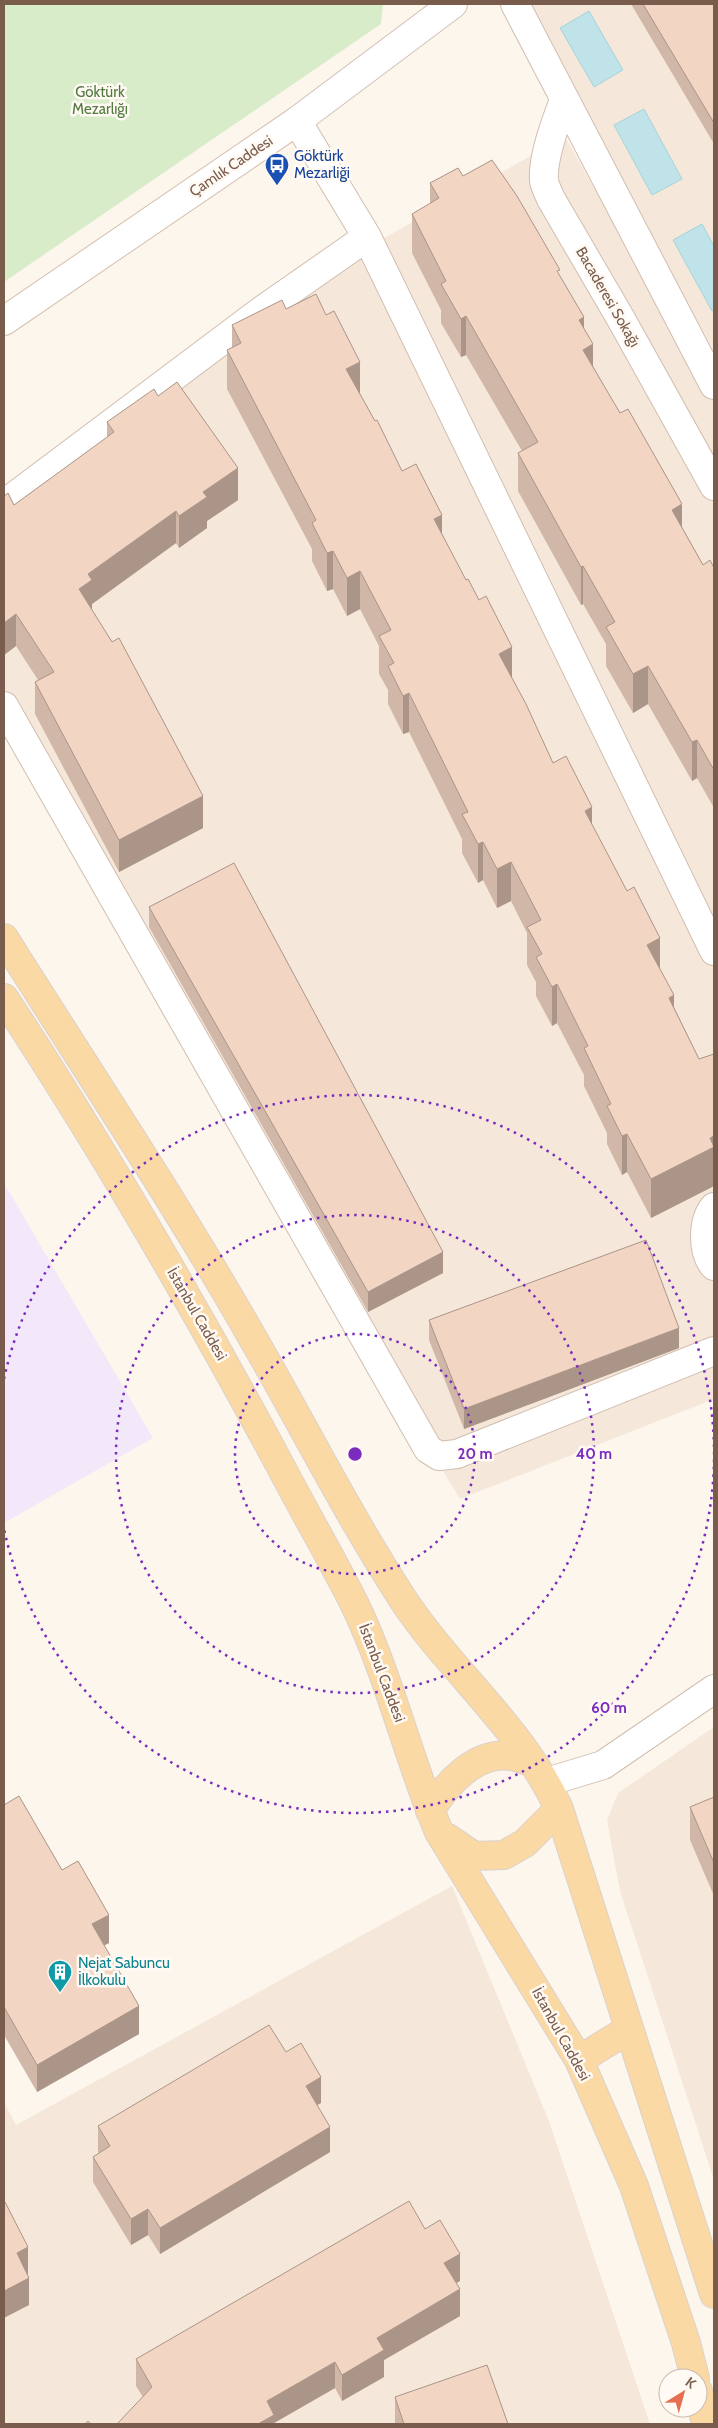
<svg xmlns="http://www.w3.org/2000/svg" width="718" height="2428" viewBox="0 0 718 2428" font-family="Cabin,sans-serif">
<style>
.residential{fill:#f5e8da}
.education{fill:#f3e8fa}
.green{fill:#d8ecc9}
.water{fill:#bfe3e8;stroke:#a5d3da}
.lines{fill:none;stroke-linecap:round;stroke-linejoin:round}
.street-casing{stroke:#d1beb0;stroke-width:30}
.secondary-casing{stroke:#d6c0b0;stroke-width:30}
.primary-casing{stroke:#dad1cd;stroke-width:30}
.street{stroke:#fff;stroke-width:28}
.secondary{stroke:#fff;stroke-width:28}
.primary{stroke:#fbd9a5;stroke-width:28}
.wall{fill:#d1b7a8}
.shaded-wall{fill:#aa9588}
.building{fill:#f3d5c3;stroke:#aa9588}
.ring{fill:none;stroke:#7b2cbf;stroke-width:2.5;stroke-dasharray:2.5 5}
.labels{text-anchor:middle;stroke-width:5;stroke-linejoin:round;paint-order:stroke}
.park-label{font-size:15px;fill:#537a41;stroke:#fffaf3}
.transit-label{font-size:15px;fill:#164399;stroke:#fffaf3;text-anchor:start}
.street-label{font-size:15px;fill:#7a5c4d;stroke:#fffaf3}
.culture-label{font-size:15px;fill:#0d838f;stroke:#fffaf3;text-anchor:start}
.centre{fill:#7b2cbf;stroke:#fffaf3;stroke-width:2.5}
.ring-label{font-size:15px;text-anchor:middle;font-weight:bold;fill:#7b2cbf;stroke:#fffaf3;stroke-width:5;stroke-linejoin:round;paint-order:stroke}
</style>
<rect width="100%" height="100%" fill="#fdf6ec"/>
<path class="residential" d="M530,4H714V351L528,13Z
M565,137L714,398V1399L460,1499L326,1277L196,1048L4,690V519L384,238Z
M714,1727V2180L620,1891L607,1820L618,1793Z
M452,1886L549,2121L650,2424H4V2102L16,2125Z"/>
<path class="education" d="M4,1183L153,1438L4,1523Z"/>
<path class="green" d="M4,4H383L381,24L4,282Z"/>
<path class="water" d="M589,11L623,70L594,87L560,28Z
M644,109L682,179L652,195L614,125Z
M702,224L714,246V309L712,311L673,240Z"/>
<g class="lines">
<defs>
<path id="street" d="M515,4L714,385
M564,100C556,121 542,158 544,181C545,187 549,194 551,199L621,319L714,486
M297,121L367,237L714,951
M4,504L261,311L367,237
M4,706L428,1449L439,1456L457,1454L714,1351
M714,1207C702,1221 702,1252 714,1266
M547,1782L603,1765L714,1689"/>
<path id="secondary" d="M4,321L297,121L453,4"/>
<path id="primary" d="M4,938C87,1070 174,1200 251,1335C302,1423 348,1515 404,1601C452,1673 523,1729 559,1809L714,2294
M4,998C104,1150 195,1307 281,1467C305,1513 332,1559 355,1605C390,1678 408,1758 439,1832L579,2060L634,2186L686,2343L695,2378
M430,1811C446,1784 476,1751 510,1756C517,1757 525,1760 532,1762
M446,1837L474,1856L504,1855L525,1843L559,1809
M579,2060L629,2029
M698,2391L706,2424"/>
</defs>
<use href="#street" class="street-casing"/>
<use href="#secondary" class="secondary-casing"/>
<use href="#primary" class="primary-casing"/>
<use href="#street" class="street"/>
<use href="#secondary" class="secondary"/>
<use href="#primary" class="primary"/>
</g>
<path class="wall" d="M631,4H714V144Z
M463,176L560,277L584,330L593,366L703,565L714,568V808L697,778L692,781L648,704L633,713L606,666V644L583,604L581,605L518,491V453L522,451L466,355L461,357L441,323V310L412,253V214L430,204V183Z
M286,309L360,394L402,471L442,534L553,763L592,825L660,971L674,1007L699,1059L714,1054V1186L651,1218L627,1172L622,1175L607,1144V1133L584,1086V1075L557,1023L552,1026L536,996V982L527,965V933L511,901L497,908L483,880L478,883L462,853V839L409,732L403,734L388,704V690L379,674V646L360,609L347,616L333,589L327,591L312,561V549L227,389V350L232,348V325Z
M107,422L238,500L207,521V528L179,548L176,543L92,604V611L203,828L119,872L35,714V682L38,680L16,646L4,655V496L14,505L107,438Z
M149,907L443,1273L368,1312L149,927Z
M429,1320L679,1348L464,1429L429,1340Z
M714,1797V1896L690,1840V1807Z
M4,1805L62,1870L109,1943L104,1945L139,2034L37,2092L4,2035Z
M286,2052L321,2103L317,2105L330,2152L160,2254L148,2235L131,2245L93,2182V2157L99,2153L98,2152V2126Z
M425,2229L460,2281L456,2283L460,2316L384,2360V2377L342,2401L335,2388L274,2423V2424L143,2397L136,2386V2359Z
M395,2397L508,2424H395Z"/>
<path class="shaded-wall" d="M466,316V355L461,357V319Z
M584,317V349L593,344V382L583,388L579,320Z
M360,362V400L346,369Z
M238,468V500L207,521V528L179,548V516L203,492Z
M682,504V543L672,510Z
M176,511V543L92,604V612L79,589L88,574Z
M442,515V554L434,519Z
M333,551V589L327,591V553Z
M583,566V604L581,605V567Z
M360,571V609L347,616V578Z
M16,614V646L4,655V623Z
M512,647V685L499,654Z
M648,666V704L633,713V674Z
M409,693V732L403,734V696Z
M697,740V778L692,781V742Z
M203,796V828L119,872V840Z
M592,807V845L585,811Z
M483,842V880L478,883V844Z
M511,862V901L497,908V869Z
M660,938V976L647,945Z
M557,984V1023L552,1026V987Z
M674,995V1034L669,998Z
M627,1134V1172L622,1175V1136Z
M714,1136V1186L651,1218V1179Z
M443,1252V1273L368,1312V1292Z
M679,1328V1348L464,1429V1409Z
M109,1915V1943L92,1952V1924Z
M139,2006V2034L37,2092V2065Z
M321,2077V2103L306,2111V2086Z
M330,2127V2152L160,2254V2228Z
M148,2209V2235L131,2245V2219Z
M28,2247V2275L17,2280V2253Z
M460,2254V2281L444,2290V2263Z
M29,2278V2305L4,2318V2291Z
M460,2289V2316L384,2360V2377L342,2401V2375L377,2338Z
M335,2362V2388L274,2423V2424H258L267,2401Z"/>
<path class="building" d="M643,4H714V123Z
M492,160L517,196L560,270L557,271L584,317L579,320L593,344L583,350L620,413L628,409L682,504L672,510L703,565L710,560L714,568V770L697,740L692,742L648,666L633,674L606,627L615,622L583,566L581,567L518,453L538,442L466,316L461,319L441,284L446,281L412,214L439,198L430,183L458,168L463,176Z
M316,294L326,315L334,311L360,362L346,369L375,421L377,420L402,471L416,464L442,515L434,519L466,580L468,579L479,600L486,596L512,647L499,654L526,704L553,763L566,756L592,807L585,811L627,891L634,887L660,938L647,945L674,995L669,998L699,1059L714,1054V1136L710,1138L714,1147L651,1179L627,1134L622,1136L607,1106L611,1104L584,1048L588,1046L557,984L552,987L536,957L542,954L527,927L541,920L511,862L497,869L483,842L478,844L462,814L468,812L409,693L403,696L388,666L394,663L379,636L391,630L360,571L347,578L333,551L327,553L312,523L316,520L227,350L241,343L232,325L282,300L286,309Z
M177,382L238,468L203,492L207,497L179,516L176,511L88,574L92,580L79,589L112,642L119,638L203,796L119,840L35,682L54,672L16,614L4,623V496L8,493L14,505L114,432L107,422L154,389L158,396Z
M234,863L443,1252L368,1292L149,907Z
M646,1240L679,1328L464,1409L429,1320Z
M19,1796L62,1870L78,1861L109,1915L92,1924L139,2006L37,2065L4,2007V1805Z
M714,1797V1863L690,1807Z
M269,2025L286,2052L301,2043L321,2077L306,2086L330,2127L160,2228L148,2209L131,2219L93,2157L110,2146L98,2126Z
M409,2201L425,2229L440,2220L460,2254L444,2263L460,2289L377,2338L384,2350L342,2375L335,2362L267,2401L274,2415L258,2424H117L152,2387L136,2359Z
M4,2202H5L28,2247L17,2253L29,2278L4,2291Z
M487,2365L508,2424H404L395,2397Z
M88,2421L91,2424H85Z"/>
<g class="ring">
<circle cx="355" cy="1454" r="120"/>
<circle cx="355" cy="1454" r="239"/>
<path d="M4 1379A359 359 0 1 1 4 1529"/>
</g>
<defs>
<symbol id="bus-pin" viewBox="-11 -11 22 30"><path d="M0 17L-7.5 6A9.5 9.5 0 1 1 7.5 6Z" fill="#1a4fb4" stroke="#fffaf3"/><path d="M-5-6H5V4H4V6H2V4H-2V6H-4V4H-5ZM-3.5-4V0h7V-4ZM-3.5 1.2v1.5H-2V1.2ZM2 1.2v1.5H3.5V1.2Z" fill="#fff"/></symbol>
<symbol id="building-pin" viewBox="-11 -11 22 30"><path d="M0 17L-7.5 6A9.5 9.5 0 1 1 7.5 6Z" fill="#0f9aa8" stroke="#fffaf3"/><path d="M-4-6H4V6H1V3H-1V6H-4ZM-2.5-4.3h1.7v1.8h-1.7ZM.8-4.3h1.7v1.8H.8ZM-2.5-1h1.7V.8h-1.7ZM.8-1h1.7V.8H.8Z" fill="#fff"/></symbol>
</defs>
<g fill-rule="evenodd">
<use href="#bus-pin" x="263" y="151" width="28" height="38"/>
<use href="#building-pin" x="46" y="1958" width="28" height="38"/>
</g>
<g class="labels">
<g class="park-label">
<text x="100" y="97">Göktürk<tspan x="100" dy="17">Mezarlığı</tspan></text>
</g>
<g class="transit-label">
<text x="294" y="161">Göktürk<tspan x="294" dy="17">Mezarliği</tspan></text>
</g>
<g class="street-label">
<text transform="translate(231 166) rotate(-34)" y="5">Çamlık Caddesi</text>
<text transform="translate(608 297) rotate(60)" y="5">Bacaderesi Sokağı</text>
<text transform="translate(197 1314) rotate(60)" y="5">İstanbul Caddesi</text>
<text transform="translate(382 1673) rotate(69)" y="5">İstanbul Caddesi</text>
<text transform="translate(561 2034) rotate(61)" y="5">İstanbul Caddesi</text>
</g>
<g class="culture-label">
<text x="78" y="1968">Nejat Sabuncu<tspan x="78" dy="17">İlkokulu</tspan></text>
</g>
</g>
<circle cx="355" cy="1454" r="8" class="centre"/>
<g class="ring-label">
<text x="475" y="1459">20 m</text>
<text x="594" y="1459">40 m</text>
<text x="609" y="1713">60 m</text>
</g>
<rect width="718" height="2428" fill="none" stroke="#7a5c4d" stroke-width="10"/>
<g transform="translate(683 2393) rotate(37)"><circle r="24" fill="#fffaf3" stroke="#cabbb1"/>
<path d="M0-4L9 19L0 12L-9 19Z" fill="#e76f51"/>
<text y="-8" font-size="14" font-weight="bold" text-anchor="middle" fill="#7a5c4d">K</text>
</g>
</svg>
